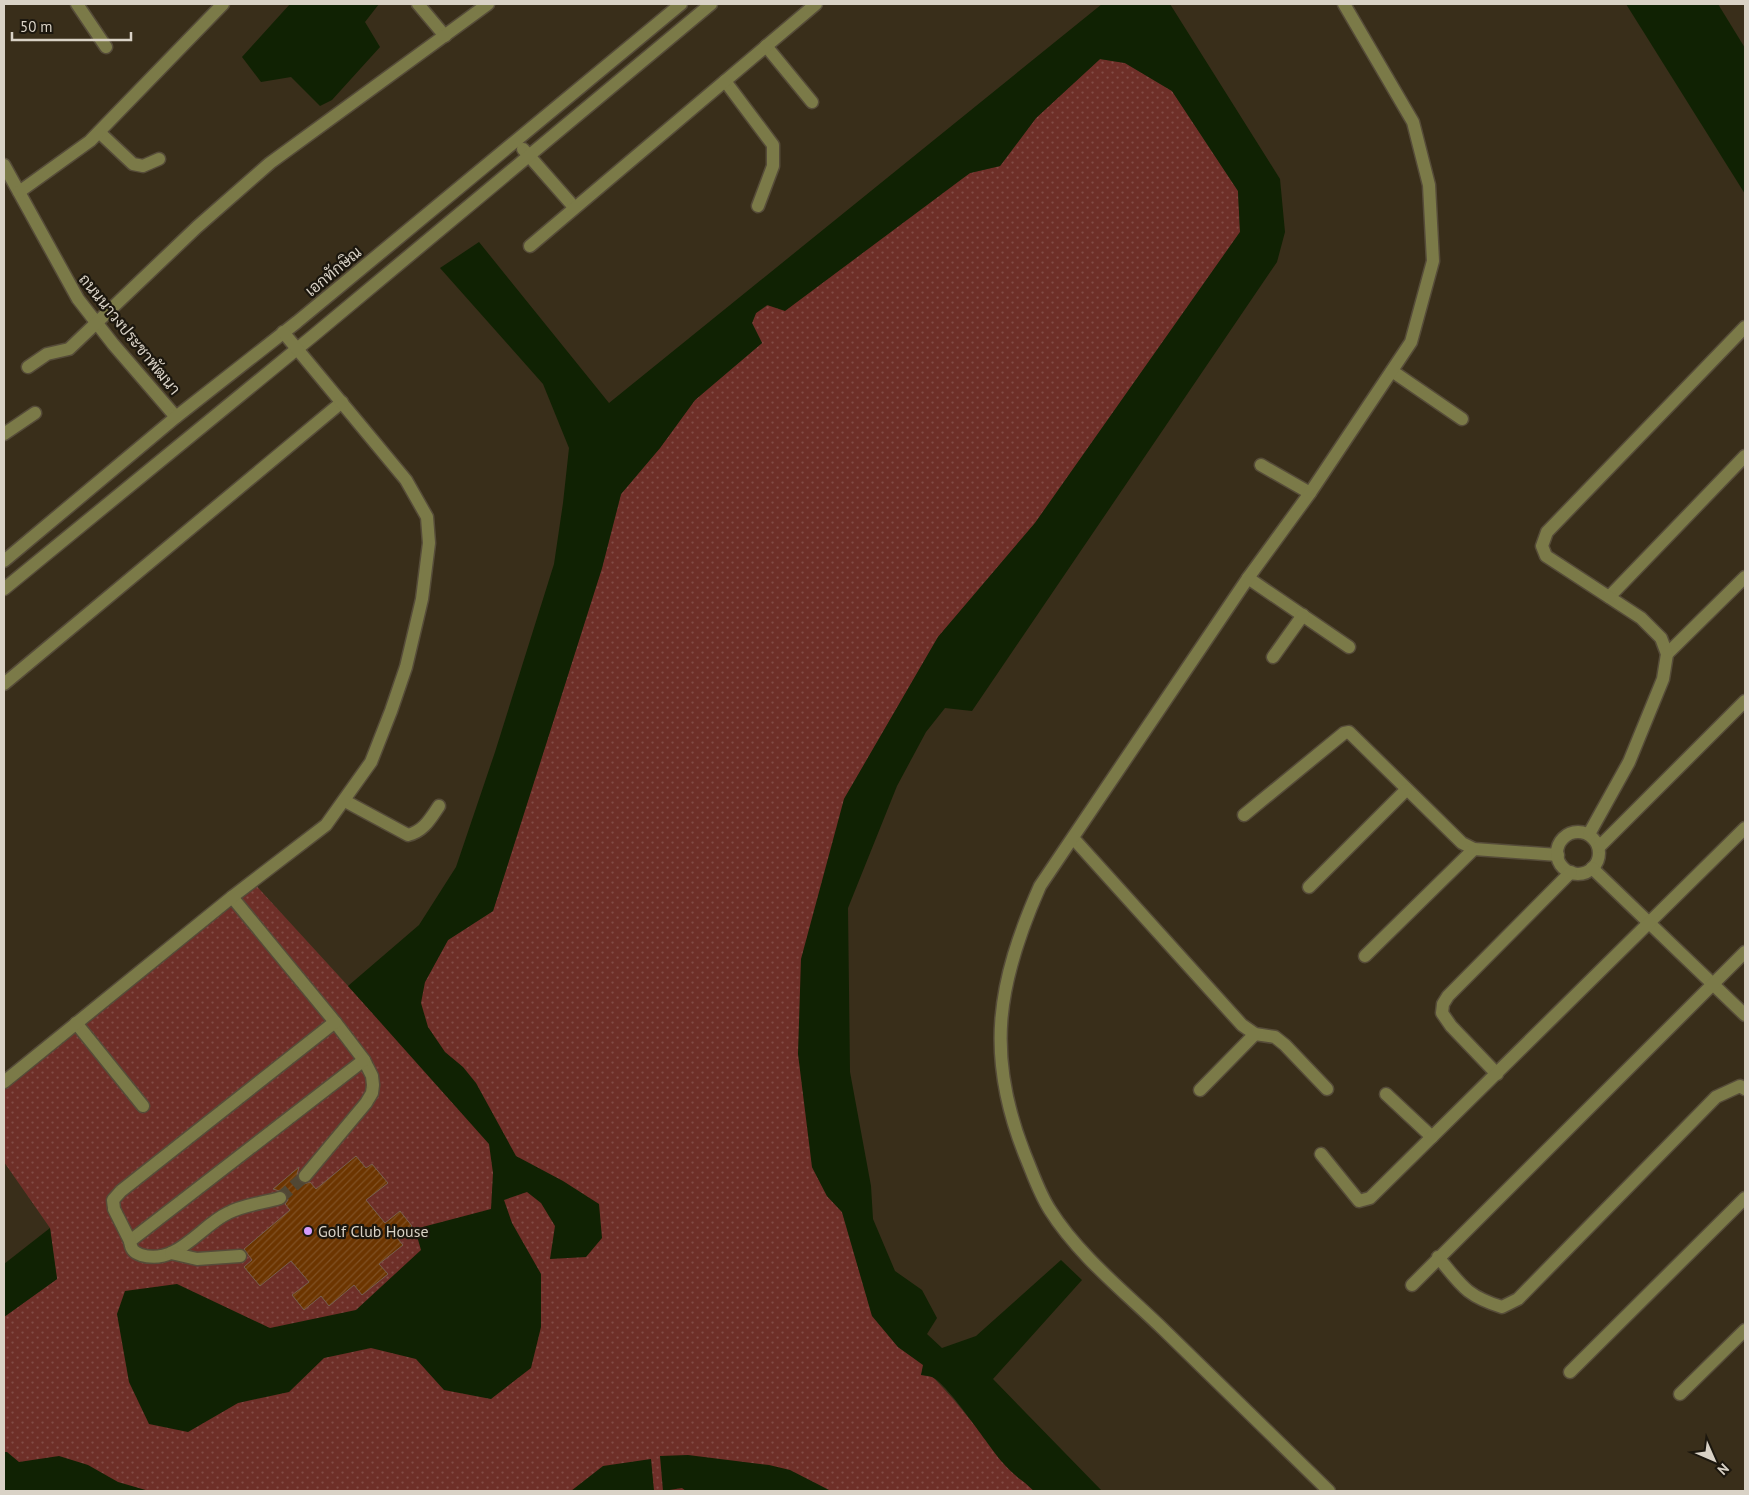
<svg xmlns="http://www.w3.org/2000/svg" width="1749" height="1495" font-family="'PT Sans',Sarabun,sans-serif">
  <defs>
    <pattern id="grass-dots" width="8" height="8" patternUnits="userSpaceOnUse" patternTransform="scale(1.25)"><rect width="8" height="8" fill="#6e2f28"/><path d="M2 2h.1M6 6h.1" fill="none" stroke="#824c46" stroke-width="1.8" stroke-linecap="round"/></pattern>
    <pattern id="building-hatch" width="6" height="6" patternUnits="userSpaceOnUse" patternTransform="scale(1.25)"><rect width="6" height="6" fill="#6c3500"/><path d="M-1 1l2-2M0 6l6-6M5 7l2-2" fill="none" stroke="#805124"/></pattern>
  </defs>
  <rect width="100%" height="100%" fill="#392e1a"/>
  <!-- grass -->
  <path fill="url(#grass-dots)" d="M1100,59L1125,63L1172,91L1238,191L1240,232L1035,523L938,637L844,799L811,1149L812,1167L827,1196L842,1212L872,1315L898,1347L924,1365L921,1375L933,1377L954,1400L1018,1478L1024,1481L1034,1491H4V1317L57,1279L50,1228L4,1162V1081L252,881L382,1023L425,982L448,940L493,911L602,568L621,494L660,448L695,400L762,343L752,323L756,313L970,173L1000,166L1036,118Z"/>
  <!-- water -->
  <g fill="#102203">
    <path d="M290,4H379L365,22L380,47L332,100L320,106L291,77L261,82L242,57Z"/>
    <path d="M1102,4H1170L1280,179L1285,232L1277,262L972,711L945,708L926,732L897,786L848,908L850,1072L871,1186L873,1219L895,1271L922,1290L937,1318L927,1334L942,1348L976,1336L1061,1260L1082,1280L993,1379L1102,1491H1034C1024,1481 1013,1475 1003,1463C988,1446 949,1385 932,1377C929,1376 924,1375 921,1375L923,1365L898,1347L872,1316L842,1212L827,1196L812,1167L798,1054L801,959L844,799L938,637L1035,523L1240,232L1238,191L1172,91L1125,63L1100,59L1036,118L1000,166L970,173L785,311L767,305L756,313L752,323L762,343L695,400L660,448L621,494L602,568L493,911L448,940L425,982L421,1003L428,1027L445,1052L463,1067L476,1083L516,1156L563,1181L599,1204L602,1238L586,1257L550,1259L555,1226L541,1203L527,1192L504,1200L512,1223L541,1274V1327L531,1368L491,1399L444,1390L416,1359L371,1348L324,1358L289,1392L238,1403L188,1432L149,1424L129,1382L117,1314L125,1291L177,1284L270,1328L356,1310L421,1250L415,1229L491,1209L493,1173L489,1144L348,986L419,925L456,867L495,752L554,564L563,503L569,448L543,384L440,268L479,242L609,403Z"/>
    <path d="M1626,4H1718L1745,48V194Z"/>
    <path d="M50,1228L57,1279L4,1317V1264Z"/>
    <path d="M4,1452H7L19,1462L59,1456L88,1465L118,1482L149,1491H4Z"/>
    <path d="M688,1455L769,1465L790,1470L831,1491H686L682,1488L663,1491L660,1456Z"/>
    <path d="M651,1459L654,1491H571L603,1466Z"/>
  </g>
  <!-- building -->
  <path fill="url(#building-hatch)" stroke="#776051" d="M356,1156L366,1168L372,1164L388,1183L366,1200L385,1223L400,1211L412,1226L397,1238L403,1245L379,1264L388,1274L362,1295L354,1285L329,1306L321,1296L304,1310L292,1295L309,1282L291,1261L260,1286L244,1267L252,1260L244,1249L290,1210L285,1204L288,1200L286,1193L273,1189L299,1167L297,1175L299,1182L304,1184L310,1182L316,1189Z"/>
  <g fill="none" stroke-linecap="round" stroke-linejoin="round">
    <!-- minor-tunnel -->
    <path stroke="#514734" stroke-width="12" stroke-dasharray="12 6" stroke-linecap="butt" d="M280,1198L305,1176"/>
    <defs>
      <g id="minor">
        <path d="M77,4L106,47"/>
        <path d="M418,4L445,36"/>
        <path d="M766,46L812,102"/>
        <path d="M725,81L773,145V166L758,206"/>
        <path d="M99,132L133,164L143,166L159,159"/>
        <path d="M523,149L574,207"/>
        <path d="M4,165L78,299L113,344L176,417"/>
        <path d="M19,192L90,141L223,4"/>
        <path d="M530,246L816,4"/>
        <path d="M28,367L47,354L69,349L197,227L270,163L488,4"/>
        <path d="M1392,371L1462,419"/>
        <path d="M4,434L35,413"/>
        <path d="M1261,465L1310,493"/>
        <path d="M4,561L176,417L297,322L681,4"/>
        <path d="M1248,578L1349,647"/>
        <path d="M4,589L314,335L711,4"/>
        <path d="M1609,597L1745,456"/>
        <path d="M1667,654L1745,577"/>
        <path d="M1273,657L1303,615"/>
        <path d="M4,684L342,402"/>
        <path d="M345,801L408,835C424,831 430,819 439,806"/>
        <path d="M1244,815L1344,733L1349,732L1462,843L1474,849L1558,855"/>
        <circle cx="1578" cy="853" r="21"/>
        <path d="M1589,834L1629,762L1663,679L1667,654L1661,638L1641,618L1546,556L1542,546L1547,532L1745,327"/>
        <path d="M1073,838L1242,1025L1255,1034L1275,1037L1285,1045L1327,1089"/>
        <path d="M1599,847L1745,701"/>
        <path d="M1592,868L1745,1015"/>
        <path d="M1309,887L1406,790"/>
        <path d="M232,897L335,1022L364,1060L372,1076L373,1085L372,1093L366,1103L305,1176"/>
        <path d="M1365,956L1474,849"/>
        <path d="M76,1023L143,1106"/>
        <path d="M1497,1074L1451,1026L1442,1013L1443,1004L1448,996L1571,872"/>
        <path d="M4,1082L232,897L326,825L371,762L391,711L406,667L422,599L429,543L427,517L406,480L283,332"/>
        <path d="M1200,1090L1255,1034"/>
        <path d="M1386,1094L1432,1137"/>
        <path d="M1321,1154L1359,1201L1370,1198L1745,828"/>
        <path d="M280,1198C263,1203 243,1205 228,1213C200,1226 177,1266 141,1255C133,1252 131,1249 130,1241L364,1060"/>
        <path d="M130,1241L114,1209L113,1200L121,1191L335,1022"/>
        <path d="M171,1253L197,1259L240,1256"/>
        <path d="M1438,1257C1461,1285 1466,1296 1502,1307L1518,1299L1716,1097L1740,1086L1745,1089"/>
        <path d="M1412,1285L1745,952"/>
        <path d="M1570,1372L1745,1198"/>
        <path d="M1680,1394L1745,1330"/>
        <path d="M1329,1491C1274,1438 1219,1384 1164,1330C1126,1293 1079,1256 1050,1210C1039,1193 1033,1174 1025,1155C985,1055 997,983 1040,886L1248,578L1310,493L1411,342L1433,261L1429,185L1413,122L1344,4"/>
      </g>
    </defs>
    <!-- minor casing -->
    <use href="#minor" stroke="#564c39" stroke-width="15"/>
    <!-- minor -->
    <use href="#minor" stroke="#7b7a48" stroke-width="12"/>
  </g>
  <!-- markers -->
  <circle fill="#d49cfc" stroke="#1c170e" stroke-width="2" cx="308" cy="1231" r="5"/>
  <g text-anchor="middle" stroke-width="4.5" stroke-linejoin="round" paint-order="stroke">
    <!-- street labels -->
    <g font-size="16" fill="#d9d2c6" stroke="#1c170e">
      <text transform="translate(333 271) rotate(-40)" y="6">เอกทักษิณ</text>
      <text transform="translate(130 334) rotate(51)" y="6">ถนนนาวงประชาพัฒนา</text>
    </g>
    <!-- poi labels -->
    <g font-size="16" fill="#d9d2c6" stroke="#1c170e" text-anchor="start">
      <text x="318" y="1237">Golf Club House</text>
    </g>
  </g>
  <!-- border -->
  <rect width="1749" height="1495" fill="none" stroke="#d9d2c6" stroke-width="10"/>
  <!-- north arrow -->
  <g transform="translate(1714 1460) rotate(135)" stroke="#1c170e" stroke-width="4" paint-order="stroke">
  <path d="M0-4L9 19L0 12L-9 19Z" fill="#d9d2c6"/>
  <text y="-8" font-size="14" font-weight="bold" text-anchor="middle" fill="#d9d2c6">N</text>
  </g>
  <!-- scale -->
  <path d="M12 32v8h119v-8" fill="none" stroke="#d9d2c6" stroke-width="2.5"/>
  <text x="20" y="32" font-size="15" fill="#d9d2c6" stroke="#1c170e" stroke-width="4" paint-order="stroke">50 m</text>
</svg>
